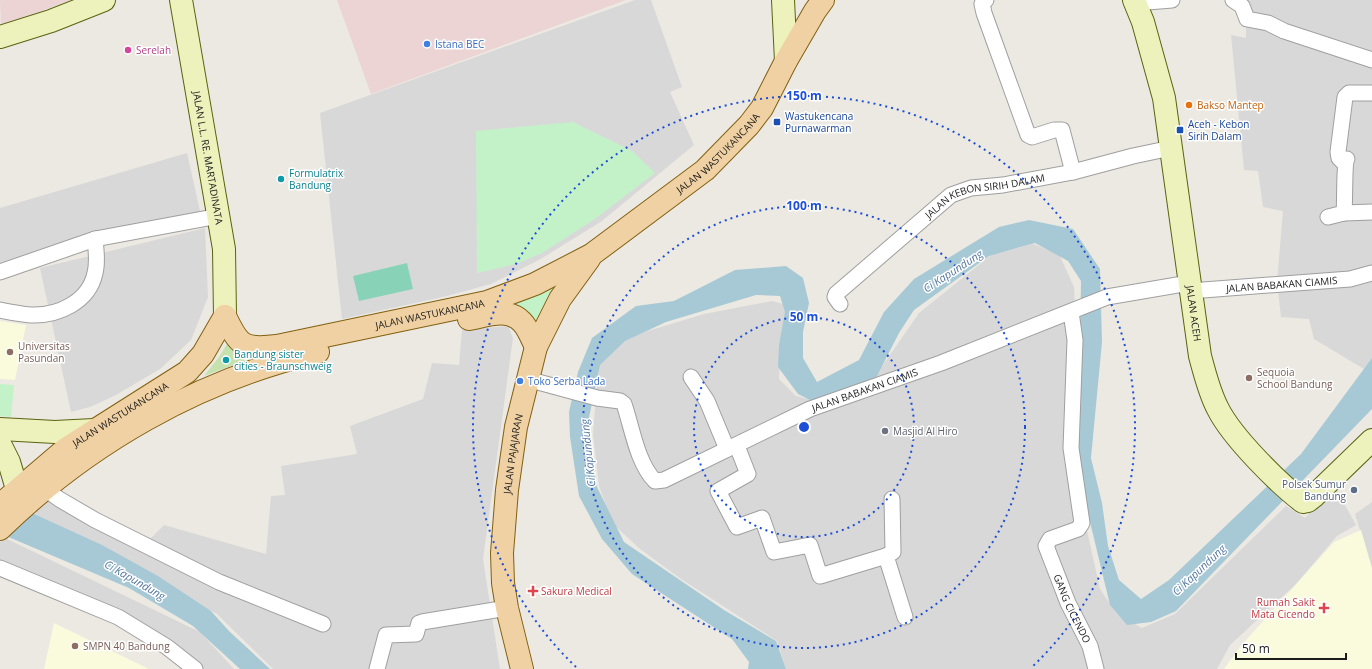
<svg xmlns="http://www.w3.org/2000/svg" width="1372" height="669" font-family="'Open Sans',sans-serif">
  <rect width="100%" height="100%" fill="#ece9e2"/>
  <!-- residential -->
  <g fill="#d9d8d8">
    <path d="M635,0H651L682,87L670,92L694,145L602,221L539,260L491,284L447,296L342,319L320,113Z"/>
    <path d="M1246,0H1372V361L1369,372L1314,339L1309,319L1281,317L1277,282L1283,211L1263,207L1258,171L1244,170L1231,35L1246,38Z"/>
    <path d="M187,153L200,211L0,265V208Z"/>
    <path d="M205,228L208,297L191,340L160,369L116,395L90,407L71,412L40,268Z"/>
    <path d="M1033,244L1059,254L1074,287L1084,517L1100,589L1117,614L1142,628L1175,614L1286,506L1305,518L1335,487L1356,525L1337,536L1295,585L1230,645L1217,669H786L777,641L681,579L640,549L612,523L599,486L593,434L598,367L609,349L641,333L704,314L772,301L783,304L790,322L780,356L779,379L796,396L820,402L848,395L874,378L919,313L991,255Z"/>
    <path d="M508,326L513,338L483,559L500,669H273L217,614L33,517L45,498L145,544L164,525L266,554L271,496L285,495L281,466L357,454L350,426L423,399L432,363L459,365L462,330Z"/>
    <path d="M1372,502V570L1355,514Z"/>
    <path d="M3,537L200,632L234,669H194L151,630L0,561V542Z"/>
  </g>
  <!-- commercial -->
  <g fill="#ebd4d3">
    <path d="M0,0H71L1,26Z"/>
    <path d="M337,0H626L371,94Z"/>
  </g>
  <!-- education -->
  <g fill="#fafbdc">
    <path d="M0,321L26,325L15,380L0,379Z"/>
    <path d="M1361,530L1372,568V669H1224L1240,647L1334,542Z"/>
    <path d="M54,623L149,669H44Z"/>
  </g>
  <!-- grass -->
  <path fill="#c5e1ad" d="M227,344L246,360L204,376L219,357Z"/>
  <!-- park -->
  <g fill="#c3f2c8">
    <path d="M573,122L632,151L655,173L595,219L542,253L516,264L477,273L476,131Z"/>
    <path d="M561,283L535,335L505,307Z"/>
    <path d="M0,384L14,385L11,417L0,416Z"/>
  </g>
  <!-- pitch -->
  <path fill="#88d3b8" d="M407,263L413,289L359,301L353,276Z"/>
  <!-- water -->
  <g fill="#a7c9d5">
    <path d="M1029,220L1073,229L1100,269L1102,342L1091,458L1102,503L1108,546L1119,580L1141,599L1169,580L1301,454L1372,358V409L1176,611L1151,622L1127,625L1110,605L1072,447L1080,348L1081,281L1068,261L1035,243L989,256L914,310L899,333L877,376L843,397L814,402L798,394L778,367L779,345L785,312L780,296L756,295L666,322L625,341L600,365L587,427L597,487L624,542L724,610L776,641L786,669H748L749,662L732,639L632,574L602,539L579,496L570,437L569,412L578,372L592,338L636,306L674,301L735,270L786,266L803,278L809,303L803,332V358L817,382L859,360L884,312L914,279L999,227Z"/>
    <path d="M32,513L102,545L158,576L211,611L229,631L270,669H240L193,626L129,588L6,536Z"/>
  </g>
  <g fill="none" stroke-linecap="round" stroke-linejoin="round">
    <defs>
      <g id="street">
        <path d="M986,0L982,4L984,13L1028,135L1032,137L1054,130H1062L1073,172"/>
        <path d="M1233,0L1242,6L1247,19L1268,23L1284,31L1372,60"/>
        <path d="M1135,3L1172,0"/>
        <path d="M1344,163L1339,158L1338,152L1345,97L1349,93H1372"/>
        <path d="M1344,213C1345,204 1344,164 1347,159"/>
        <path d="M1328,217L1344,213L1372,212"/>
        <path d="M0,272L95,239L219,216"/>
        <path id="s1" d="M1190,291L1350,279L1372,273"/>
        <path id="s2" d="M840,304L835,297L836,294L951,195L971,188L1003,185L1073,172L1133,156L1171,148"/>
        <path d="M0,310C10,312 21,314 31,315C58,316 89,302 95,273C98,262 96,250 95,239"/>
        <path id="s3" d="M1071,312L1075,340L1071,448L1082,523L1078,529L1050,539L1046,546L1068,603L1090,646L1096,669"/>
        <path d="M691,377L707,401L727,449"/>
        <path id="s4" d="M527,379L597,398L620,401L624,404C632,427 637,463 655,481L664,480L810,409L941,363L1107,297L1189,283"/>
        <path d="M737,446L748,474L718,491L737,527L762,518L774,552L810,545L820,576L886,556L905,617"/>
        <path d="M44,488L59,499L95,520L219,582L323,624"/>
        <path d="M886,556L893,552L892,499"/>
        <path d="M0,568L118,617L167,647L195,669"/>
        <path d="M377,669L386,635L416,634L419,623L422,622L507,608"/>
      </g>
      <g id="secondary">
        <path id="s5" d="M181,0L224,249L225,316"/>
        <path d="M783,0L786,61"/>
        <path id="s6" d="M1134,0L1143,22L1164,98L1200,356C1205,374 1209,392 1218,409C1232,437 1278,483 1303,502L1308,501L1313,497L1372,440"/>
        <path d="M0,37L51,21L104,0"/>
        <path d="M0,429L55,432L94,430"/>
        <path d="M0,444L9,462L17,489"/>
      </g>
      <g id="primary">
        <path id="s7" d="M225,316C239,346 243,350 277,346L487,302L535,284L591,255L705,170L749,125L762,108L786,61L815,11L823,0"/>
        <path d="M469,319C486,316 508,307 522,322C528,328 532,339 536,347"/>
        <path id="s8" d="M0,505L67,448L187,372L203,354L225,316"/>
        <path d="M0,529C87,444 198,380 318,352"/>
        <path id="s9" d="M522,669L507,608L503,583L502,553L507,490L516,427L536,347L560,299L589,259"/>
      </g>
    </defs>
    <!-- street casing -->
    <use href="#street" stroke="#9f9f9f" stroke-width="17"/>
    <!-- secondary casing -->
    <use href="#secondary" stroke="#596411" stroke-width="24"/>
    <!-- primary casing -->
    <use href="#primary" stroke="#826010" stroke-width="24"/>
    <!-- street -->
    <use href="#street" stroke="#fff" stroke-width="15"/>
    <!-- secondary -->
    <use href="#secondary" stroke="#edf1bb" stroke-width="22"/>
    <!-- primary -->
    <use href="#primary" stroke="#f0d1a3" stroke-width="22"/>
  </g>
  <!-- distance rings -->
  <g fill="none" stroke="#1d4ed8" stroke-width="2" stroke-dasharray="2 4">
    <circle cx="804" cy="427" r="110"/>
    <circle cx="804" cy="427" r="221"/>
    <path d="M576 667A331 331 0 1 1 1032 667"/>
  </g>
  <!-- markers -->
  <g fill="#3f7fe0" stroke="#fff" stroke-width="1.5">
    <circle cx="427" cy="44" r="4"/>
    <circle cx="520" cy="381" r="4"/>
  </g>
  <circle fill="#d1479c" stroke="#fff" stroke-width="1.5" cx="128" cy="50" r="4"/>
  <circle fill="#e8710a" stroke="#fff" stroke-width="1.5" cx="1189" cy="105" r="4"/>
  <g fill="#1a4fb4" stroke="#fff" stroke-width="1.5">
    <rect x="773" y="118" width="8" height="8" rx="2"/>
    <rect x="1176" y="126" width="8" height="8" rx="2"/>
  </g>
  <g fill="#0f9aa8" stroke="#fff" stroke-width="1.5">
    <circle cx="281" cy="179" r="4"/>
    <circle cx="226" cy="360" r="4"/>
  </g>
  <g fill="#8d6e63" stroke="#fff" stroke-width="1.5">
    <circle cx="10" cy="352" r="4"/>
    <circle cx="1249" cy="378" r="4"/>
    <circle cx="75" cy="646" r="4"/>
  </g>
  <circle fill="#6b7280" stroke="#fff" stroke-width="1.5" cx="885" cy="431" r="4"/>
  <circle fill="#5c6f8a" stroke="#fff" stroke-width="1.5" cx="1354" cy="490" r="4"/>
  <g fill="#e0444e" stroke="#fff" stroke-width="1.5">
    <path d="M531 585h4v4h4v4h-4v4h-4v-4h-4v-4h4z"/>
    <path d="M1322 602h4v4h4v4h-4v4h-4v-4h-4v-4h4z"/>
  </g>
  <g text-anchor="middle" stroke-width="3" stroke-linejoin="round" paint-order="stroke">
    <!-- shop labels -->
    <g font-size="10" fill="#366cbe" stroke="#fff" text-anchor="start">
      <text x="435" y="48">Istana BEC</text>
      <text x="528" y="385">Toko Serba Lada</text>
    </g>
    <!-- hotel labels -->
    <g font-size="10" fill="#b23c85" stroke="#fff" text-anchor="start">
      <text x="136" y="54">Serelah</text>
    </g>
    <!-- food labels -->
    <g font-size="10" fill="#c56008" stroke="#fff" text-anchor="start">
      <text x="1197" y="109">Bakso Mantep</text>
    </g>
    <!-- transit labels -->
    <g font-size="10" fill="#164399" stroke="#fff" text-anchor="start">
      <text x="785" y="120">Wastukencana<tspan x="785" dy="12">Purnawarman</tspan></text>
      <text x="1188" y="128">Aceh - Kebon<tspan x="1188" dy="12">Sirih Dalam</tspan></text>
    </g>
    <!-- street labels -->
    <g font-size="10" fill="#1b1b1b" stroke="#fff">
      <text dy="4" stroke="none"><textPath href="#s7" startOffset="560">JALAN WASTUKANCANA</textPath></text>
      <text dy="4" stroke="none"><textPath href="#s5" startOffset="160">JALAN L.L. RE. MARTADINATA</textPath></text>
      <text dy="4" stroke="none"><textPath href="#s2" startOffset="195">JALAN KEBON SIRIH DALAM</textPath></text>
      <text dy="4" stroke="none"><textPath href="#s1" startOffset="92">JALAN BABAKAN CIAMIS</textPath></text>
      <text dy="4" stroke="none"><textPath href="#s6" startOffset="320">JALAN ACEH</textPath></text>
      <text dy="4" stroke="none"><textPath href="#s7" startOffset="224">JALAN WASTUKANCANA</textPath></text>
      <text dy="4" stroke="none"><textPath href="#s4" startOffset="414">JALAN BABAKAN CIAMIS</textPath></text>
      <text dy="4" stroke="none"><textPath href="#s8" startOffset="151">JALAN WASTUKANCANA</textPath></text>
      <text dy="4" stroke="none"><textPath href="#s9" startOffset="218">JALAN PAJAJARAN</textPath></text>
      <text dy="4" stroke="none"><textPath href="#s3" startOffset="325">GANG CICENDO</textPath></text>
    </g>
    <!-- culture labels -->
    <g font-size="10" fill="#0d838f" stroke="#fff" text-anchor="start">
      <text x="289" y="177">Formulatrix<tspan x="289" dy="12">Bandung</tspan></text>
      <text x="234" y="358">Bandung sister<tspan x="234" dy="12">cities - Braunschweig</tspan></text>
    </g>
    <!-- education labels -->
    <g font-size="10" fill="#785e54" stroke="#fff" text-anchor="start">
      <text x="18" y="350">Universitas<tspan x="18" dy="12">Pasundan</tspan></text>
      <text x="1257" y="376">Sequoia<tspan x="1257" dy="12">School Bandung</tspan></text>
      <text x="83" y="650">SMPN 40 Bandung</text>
    </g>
    <!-- worship labels -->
    <g font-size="10" fill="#5b616d" stroke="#fff" text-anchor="start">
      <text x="893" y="435">Masjid Al Hiro</text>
    </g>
    <!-- service labels -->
    <g font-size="10" fill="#4e5e75" stroke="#fff" text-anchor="end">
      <text x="1346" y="488">Polsek Sumur<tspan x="1346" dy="12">Bandung</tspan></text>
    </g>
    <!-- health labels -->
    <g font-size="10" fill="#be3a42" stroke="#fff" text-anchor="start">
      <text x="541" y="595">Sakura Medical</text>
      <text x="1315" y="606" text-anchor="end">Rumah Sakit<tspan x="1315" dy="12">Mata Cicendo</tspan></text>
    </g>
    <!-- water labels -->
    <g font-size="11" font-style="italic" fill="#54779f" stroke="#fff">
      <text transform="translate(953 271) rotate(-33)" y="4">Ci Kapundung</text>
      <text transform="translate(588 453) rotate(-96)" y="4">Ci Kapundung</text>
      <text transform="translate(1199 570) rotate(-43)" y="4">Ci Kapundung</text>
      <text transform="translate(135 580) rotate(30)" y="4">Ci Kapundung</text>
    </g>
  </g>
  <circle cx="804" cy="427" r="6" fill="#1d4ed8" stroke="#fff" stroke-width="2"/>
  <g font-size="12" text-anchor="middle" font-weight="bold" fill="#1d4ed8" stroke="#fff" stroke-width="3" stroke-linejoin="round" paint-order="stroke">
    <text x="804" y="100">150 m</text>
    <text x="804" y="210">100 m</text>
    <text x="804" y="321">50 m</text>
  </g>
  <!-- scale -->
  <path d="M1236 653v6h110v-6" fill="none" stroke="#1b1b1b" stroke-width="2"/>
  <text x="1242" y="653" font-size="12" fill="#1b1b1b" stroke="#ffffff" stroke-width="3" paint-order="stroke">50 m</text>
</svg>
